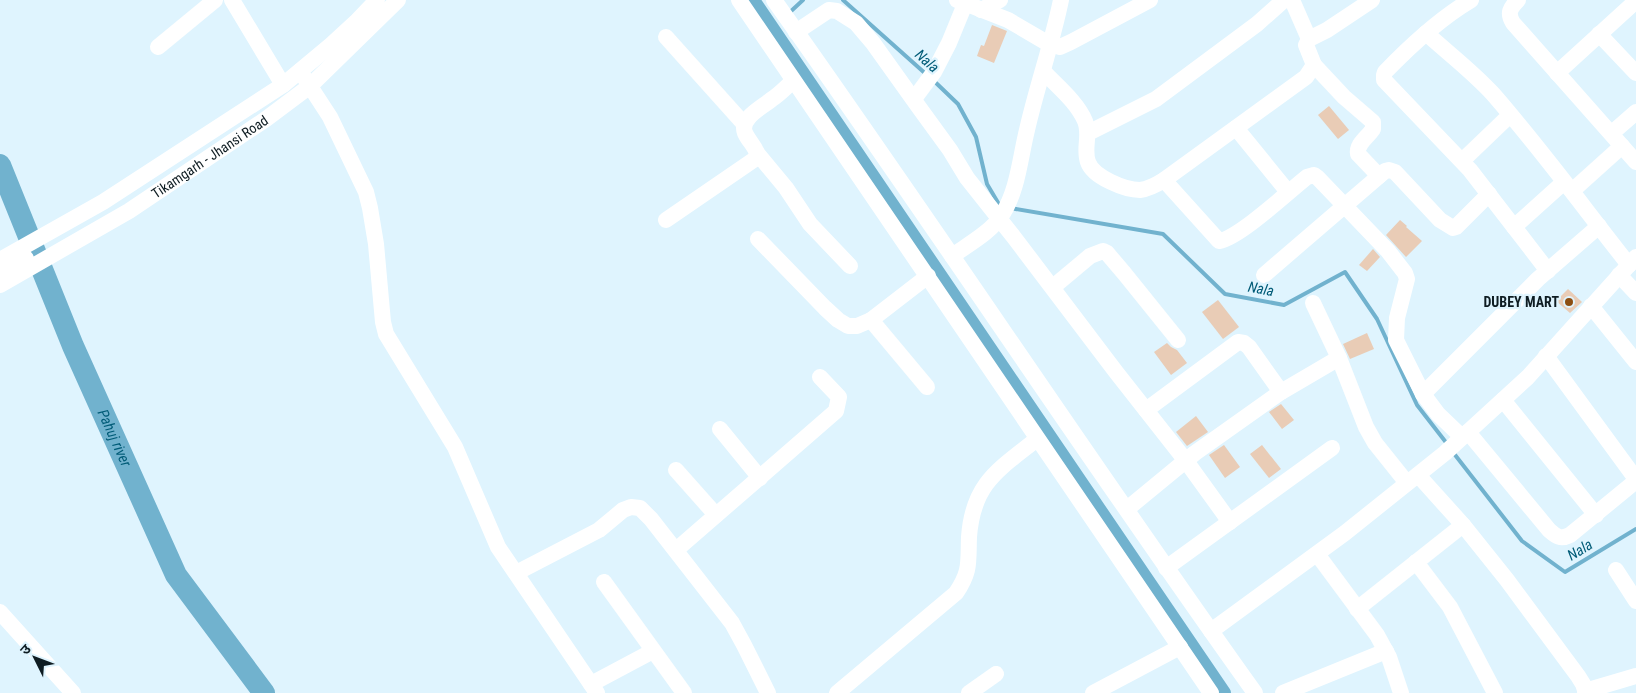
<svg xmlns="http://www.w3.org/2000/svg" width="1636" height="693" font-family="'Roboto Condensed','Noto Sans Devanagari',sans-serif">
  <rect width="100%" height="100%" fill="#dff4fe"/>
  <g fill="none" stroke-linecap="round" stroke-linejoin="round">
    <!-- stream -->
    <g stroke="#71b2ce" stroke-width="4">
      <path d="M843,0L927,75"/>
      <path d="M789,13L803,0"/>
      <path d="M934,81L958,104L976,137L987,184L1000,206"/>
      <path d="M1010,208L1163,234L1225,294L1284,305L1345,272L1377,319L1417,405L1448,445"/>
      <path d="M1452,451L1522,541L1565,572L1636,529"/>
    </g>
    <!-- canal -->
    <path stroke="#71b2ce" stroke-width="14" d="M753,0L1224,693"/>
    <!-- river -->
    <path stroke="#71b2ce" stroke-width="22" id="s1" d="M0,165L73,346L176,575L264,693"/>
  </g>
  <!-- building -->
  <g fill="#e9ccb6">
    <path d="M992,25L1007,31L994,63L977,56L981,45L984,46Z"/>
    <path d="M1329,106L1349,130L1338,139L1318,115Z"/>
    <path d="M1400,220L1407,226L1406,227L1422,241L1406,257L1386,235Z"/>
    <path d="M1373,249L1380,257L1367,271L1359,265Z"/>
    <path d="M1568,289L1582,302L1570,313L1556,301Z"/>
    <path d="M1218,300L1239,327L1223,339L1202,312Z"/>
    <path d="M1367,333L1374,349L1350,359L1343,344Z"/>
    <path d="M1167,343L1171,347L1177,350L1187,363L1171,375L1154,352Z"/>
    <path d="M1281,404L1294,420L1282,429L1269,412Z"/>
    <path d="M1196,416L1208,432L1187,446L1176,432Z"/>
    <path d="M1224,445L1240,467L1225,478L1209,455Z"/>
    <path d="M1262,445L1281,469L1269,478L1250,454Z"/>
  </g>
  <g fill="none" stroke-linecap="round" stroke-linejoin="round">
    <!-- minor -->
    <g stroke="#fff" stroke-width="16">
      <path d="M232,0L283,85"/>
      <path d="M739,0L1211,693"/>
      <path d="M774,0C937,229 1091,464 1255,693"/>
      <path d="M957,0L1008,20L1049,44L1060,47L1071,42L1150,0"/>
      <path d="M1292,0L1309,39"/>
      <path d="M1471,0C1439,19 1412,44 1385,72L1384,75V80L1470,170L1548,271"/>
      <path d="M1518,0C1510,8 1507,13 1513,23L1636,162"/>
      <path d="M981,10L1000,0"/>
      <path d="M796,32L829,10L837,11L856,23L873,43L918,106L950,150L967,178L1013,236L1116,372L1186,461L1230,522"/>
      <path d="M1426,33C1448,53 1473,72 1493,94C1541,149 1584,208 1629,265"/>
      <path d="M1599,34L1636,73"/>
      <path d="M666,37L744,124"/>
      <path d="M158,47L215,0"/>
      <path d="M1314,65L1344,97L1373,122V129C1368,137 1356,144 1358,154L1379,176"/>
      <path d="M300,71L330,117L366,192L370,208L376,244L383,322L386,334L455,447L498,547L597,693"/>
      <path d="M1044,72C1058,87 1077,102 1085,121C1091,135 1083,148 1088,162C1093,177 1125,190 1140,190C1149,189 1156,185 1164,180L1306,77L1314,65L1306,45L1309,39L1327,30L1372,0"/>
      <path d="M1557,73L1636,1"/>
      <path d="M914,99L934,72L949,43L965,4"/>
      <path d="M1236,128L1288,192"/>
      <path d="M1088,133L1156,99L1257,24L1284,0"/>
      <path d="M1612,133L1636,112"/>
      <path d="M757,153L786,188L810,224L850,266"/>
      <path d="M1462,161L1510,115"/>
      <path d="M1164,180L1219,241C1239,238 1288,192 1307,177L1314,175L1318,178L1388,251L1405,273L1407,279L1397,318L1396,340L1423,394L1438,414L1462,437"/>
      <path d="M1572,191L1622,146"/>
      <path d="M666,220L755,159L757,153C754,145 748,140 745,133C739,118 763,107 772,99C780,94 786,87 793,81"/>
      <path d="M1514,227L1564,182"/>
      <path d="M758,239L825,308L838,320L848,326H857L871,320L928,276"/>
      <path d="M952,256C969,244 991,232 1002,215C1018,190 1020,158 1027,130C1037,86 1052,44 1061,0"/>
      <path d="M0,260L103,202L283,85L331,45L356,22L377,0"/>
      <path d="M1264,275L1385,171L1389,170L1395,172L1440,220L1453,228L1456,227L1489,194"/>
      <path d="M1619,275L1636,293"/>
      <path id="s2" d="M0,285L129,211L266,119L310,86L398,0"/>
      <path d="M1053,287L1090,256L1103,251L1107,253L1124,273L1178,340"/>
      <path d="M1313,303L1339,358L1366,427L1375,443L1407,483"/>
      <path d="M1591,306L1636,362"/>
      <path d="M871,320L927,387"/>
      <path d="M1546,356L1636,479"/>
      <path d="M1423,394L1538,279L1599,226"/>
      <path d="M1503,400L1596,515"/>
      <path d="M1146,410L1238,342L1244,343L1249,347L1281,392"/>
      <path d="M720,429L760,478"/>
      <path d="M1468,432L1549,530C1556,536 1560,540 1570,535L1636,481"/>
      <path d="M676,470L716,515"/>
      <path d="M1418,475L1463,525L1507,580L1578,676L1583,684L1586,693"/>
      <path d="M1127,509L1195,453L1281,392L1339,358"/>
      <path d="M676,550L836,411L839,397L820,377"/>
      <path d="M1317,554L1377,635L1389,657L1401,693"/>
      <path d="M1416,562L1450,607L1495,693"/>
      <path d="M1166,568L1332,448"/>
      <path d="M1616,570L1636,601"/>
      <path d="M516,573L599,530L623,510L631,507L640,508L651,519L732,623L744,645L768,693"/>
      <path d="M604,582L684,693"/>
      <path d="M1357,609L1463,525"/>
      <path d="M0,612L73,693"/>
      <path d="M1211,631L1345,533L1445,453L1528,377L1636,257"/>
      <path d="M591,684L653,651"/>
      <path d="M1585,691L1636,676"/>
      <path d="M837,693L956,593C971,571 968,562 969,537C973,483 998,470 1037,439"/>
      <path d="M969,693L996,674"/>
      <path d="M1093,693L1180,647"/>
      <path d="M1283,693L1386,651"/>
    </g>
    <!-- major -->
    <path stroke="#fff" stroke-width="20" d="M0,272L24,259"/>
  </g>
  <!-- markers -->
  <circle fill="#8c4e12" stroke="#dff4fe" stroke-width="2" cx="1569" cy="302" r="5"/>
  <g text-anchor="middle" stroke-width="4.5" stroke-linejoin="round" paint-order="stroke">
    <!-- street labels -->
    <g font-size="14" fill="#0e1c22" stroke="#dff4fe">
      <text dy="5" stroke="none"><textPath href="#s2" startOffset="246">Tikamgarh - Jhansi Road</textPath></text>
    </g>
    <!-- poi labels -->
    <g font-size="14" font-weight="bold" fill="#0e1c22" stroke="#dff4fe" text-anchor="end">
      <text x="1559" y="307">DUBEY MART</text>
    </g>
    <!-- water labels -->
    <g font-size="15" font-style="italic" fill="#005b77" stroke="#dff4fe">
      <text transform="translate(927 61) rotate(42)" y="5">Nala</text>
      <text transform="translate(1261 289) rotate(11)" y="5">Nala</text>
      <text dy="5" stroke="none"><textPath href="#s1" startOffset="296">Pahuj river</textPath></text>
      <text transform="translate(1580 550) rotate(-31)" y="5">Nala</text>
    </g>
  </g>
  <!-- north arrow -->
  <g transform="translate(35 658) rotate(312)" stroke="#dff4fe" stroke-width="4" paint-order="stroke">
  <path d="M0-4L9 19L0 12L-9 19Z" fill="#0e1c22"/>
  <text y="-8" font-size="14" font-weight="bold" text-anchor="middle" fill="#0e1c22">उ</text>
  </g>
</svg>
